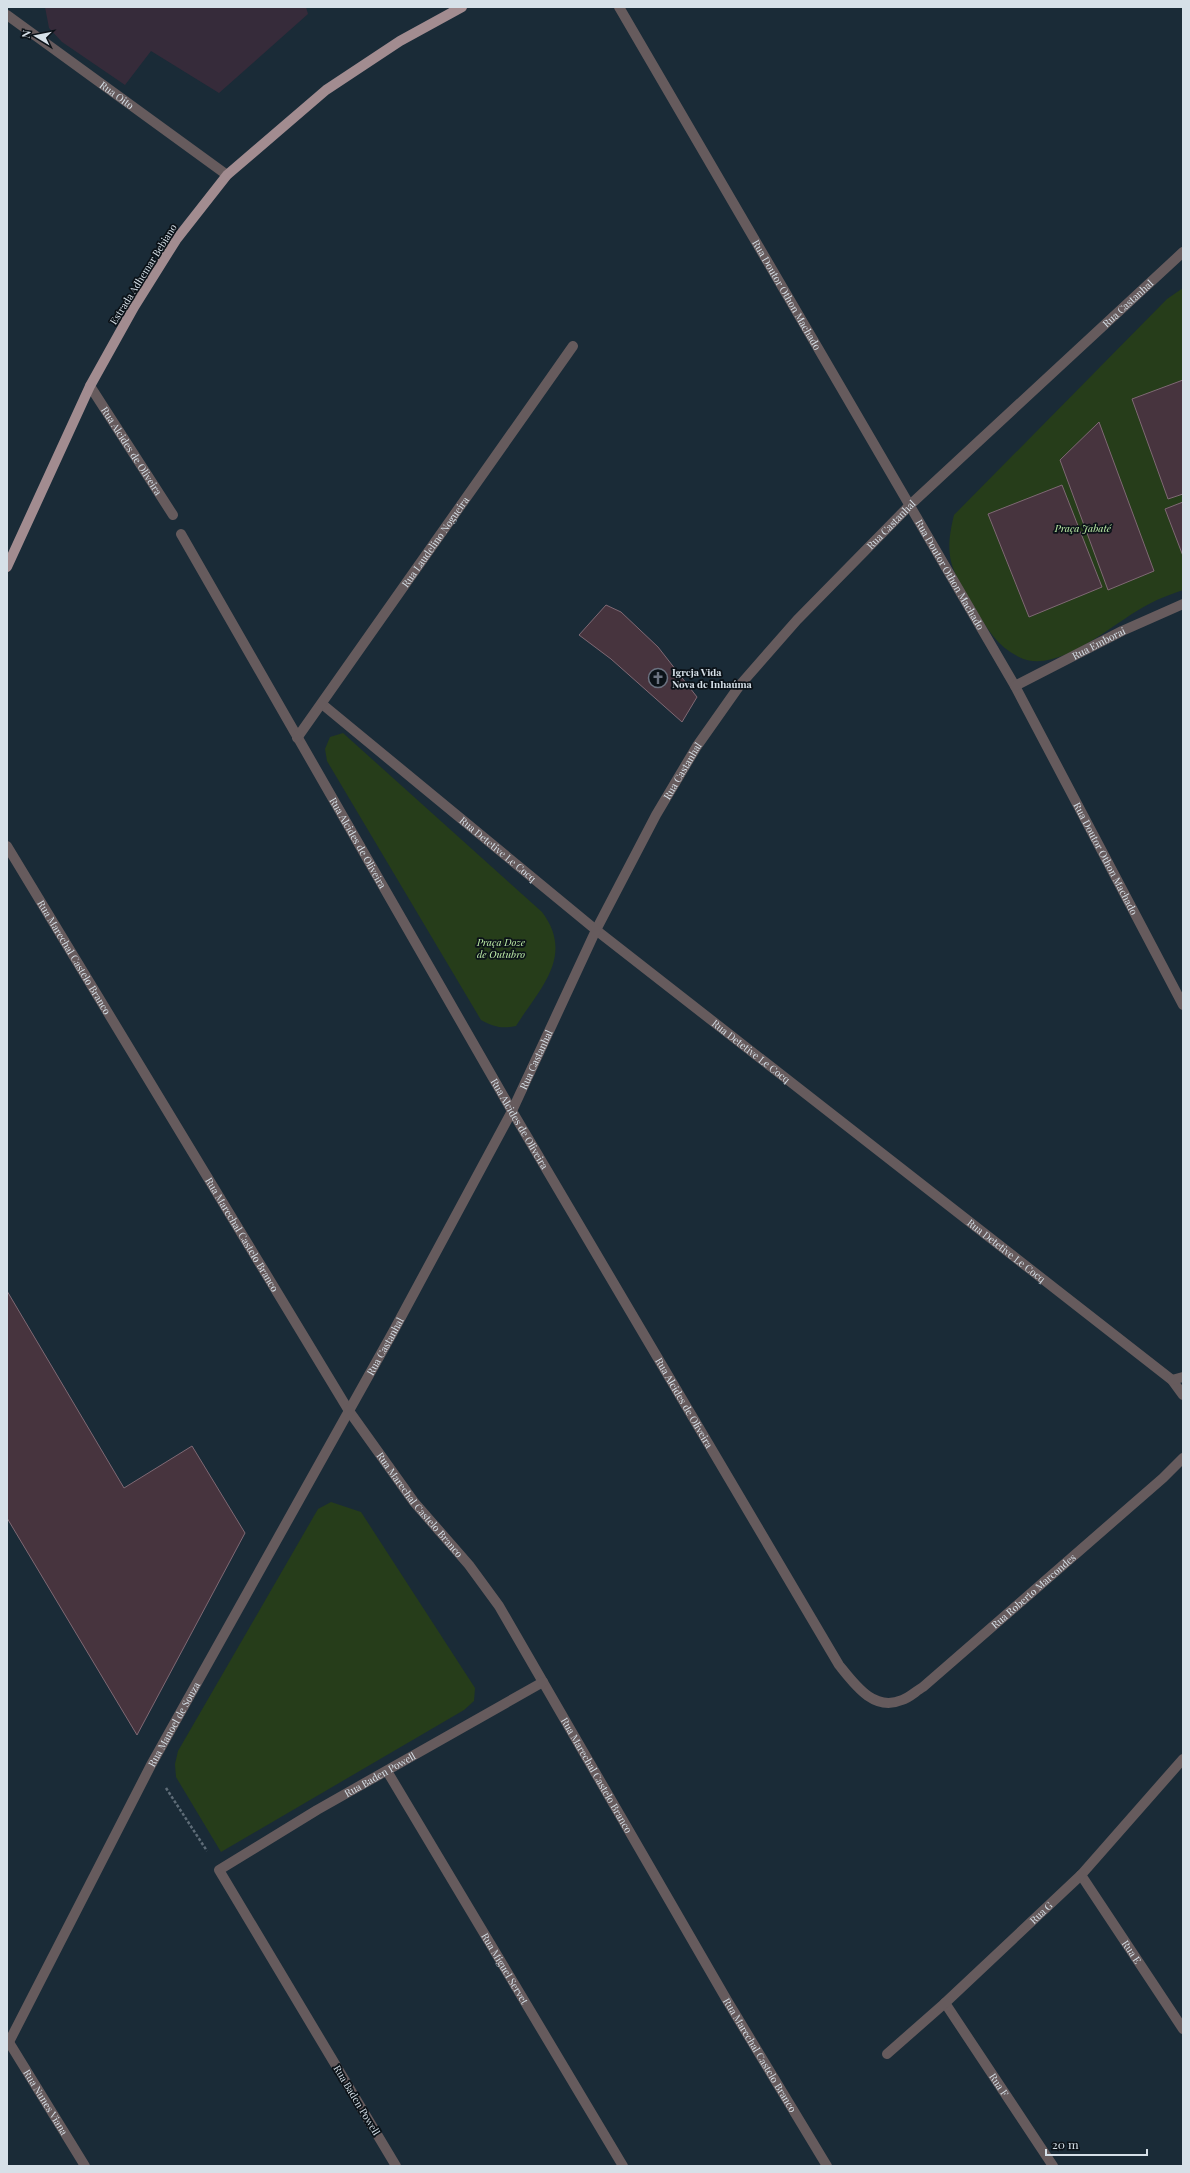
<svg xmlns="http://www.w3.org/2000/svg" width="1190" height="2173" font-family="'Playfair Display',serif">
  <rect width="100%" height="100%" fill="#1a2b37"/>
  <!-- industrial -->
  <path fill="#362b3a" d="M45,7H306L308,14L219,93L151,51L125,85L62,42L49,28Z"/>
  <!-- green -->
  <g fill="#263d1a">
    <path d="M1183,288V590C1172,594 1160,598 1149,604C1116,620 1058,677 1019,657C998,647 986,628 975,608C952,571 943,559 954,515L1167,299Z"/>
    <path d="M343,733L542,912C575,956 540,988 516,1026C502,1029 494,1027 481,1020L327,761L325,749L330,737Z"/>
    <path d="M331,1502L361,1512L475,1688L474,1701L464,1710L221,1852L176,1777L175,1764L178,1751L318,1509Z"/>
  </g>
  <!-- building -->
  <g fill="#47343e" stroke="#7f6974">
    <path d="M1183,380V494L1168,499L1132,399Z"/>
    <path d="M1099,422L1154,571L1108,590L1060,460Z"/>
    <path d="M1062,485L1102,587L1029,617L988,514Z"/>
    <path d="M1183,502V556L1165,509Z"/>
    <path d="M606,605L621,612L658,647L697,697L682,722L611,659L579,635Z"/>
    <path d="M7,1291L124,1488L192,1446L245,1533L137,1735L7,1518Z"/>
  </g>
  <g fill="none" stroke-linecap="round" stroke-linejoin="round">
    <!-- path -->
    <path stroke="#5e6c77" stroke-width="2.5" stroke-dasharray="3 2" stroke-linecap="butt" d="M166,1788L207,1851"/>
    <!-- minor -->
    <g stroke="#665b5d" stroke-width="10">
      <path id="s1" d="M619,7L1015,686L1183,1005"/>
      <path id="s2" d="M7,15L227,175"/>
      <path id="s3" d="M90,386L173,515"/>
      <path id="s4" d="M181,534L512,1111L839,1665C855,1685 874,1712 902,1700C909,1698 916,1691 923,1687L1163,1478L1183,1458"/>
      <path id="s5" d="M1015,686L1122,631L1183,604"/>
      <path id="s6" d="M322,704L596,930L1172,1380L1183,1395"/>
      <path id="s7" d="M297,738L573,346"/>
      <path id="s8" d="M7,846L349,1411L414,1502L469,1565L499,1606L728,2002L827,2166"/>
      <path d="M1172,1380L1183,1377"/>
      <path id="s9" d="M387,1771L623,2166"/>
      <path id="s10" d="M1081,1875L1183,2029"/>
      <path id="s11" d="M945,2003L1053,2166"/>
      <path id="s12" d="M7,2039L85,2166"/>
      <path id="s13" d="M9,2042L151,1765L393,1332L512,1111L596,930L656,815L697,746L740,685L797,620L910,505L1183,252"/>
      <path id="s14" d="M887,2054L945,2003L1081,1875L1183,1759"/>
      <path id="s15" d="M396,2166L219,1870L317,1810L543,1682"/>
    </g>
    <!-- major -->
    <path stroke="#a28c90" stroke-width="10" d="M7,567L90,386L134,307L176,240L227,175L326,90L400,41L462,7"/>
  </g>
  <!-- icons -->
  <defs>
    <symbol id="church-ring" viewBox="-11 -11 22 22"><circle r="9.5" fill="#0b1218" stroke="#6b7280" stroke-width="1.5"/><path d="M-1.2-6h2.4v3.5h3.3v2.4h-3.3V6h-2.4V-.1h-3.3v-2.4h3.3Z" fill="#6b7280"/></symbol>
  </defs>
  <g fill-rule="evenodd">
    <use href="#church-ring" x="647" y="667" width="22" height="22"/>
  </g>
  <g text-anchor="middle" stroke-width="3.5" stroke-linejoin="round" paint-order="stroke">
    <!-- street labels -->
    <g font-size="10" fill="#d6e0e8" stroke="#0b1218">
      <text dy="4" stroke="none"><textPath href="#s2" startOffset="136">Rua Oito</textPath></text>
      <text transform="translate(143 274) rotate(-58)" y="4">Estrada Adhemar Bebiano</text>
      <text dy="4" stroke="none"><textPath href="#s1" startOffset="333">Rua Doutor Othon Machado</textPath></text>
      <text dy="4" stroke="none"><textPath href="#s13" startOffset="2087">Rua Castanhal</textPath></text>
      <text dy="4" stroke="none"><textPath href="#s3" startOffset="77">Rua Alcides de Oliveira</textPath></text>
      <text dy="4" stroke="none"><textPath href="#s13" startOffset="1763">Rua Castanhal</textPath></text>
      <text dy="4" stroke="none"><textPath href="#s7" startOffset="240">Rua Laudelino Nogueira</textPath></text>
      <text dy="4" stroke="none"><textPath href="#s1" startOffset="657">Rua Doutor Othon Machado</textPath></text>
      <text dy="4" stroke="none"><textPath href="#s5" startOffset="94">Rua Emborai</textPath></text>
      <text dy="4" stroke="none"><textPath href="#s13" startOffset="1439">Rua Castanhal</textPath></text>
      <text dy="4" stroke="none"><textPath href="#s4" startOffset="356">Rua Alcides de Oliveira</textPath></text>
      <text dy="4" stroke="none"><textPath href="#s6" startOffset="228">Rua Detetive Le Cocq</textPath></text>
      <text dy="4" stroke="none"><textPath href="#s1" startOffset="981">Rua Doutor Othon Machado</textPath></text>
      <text dy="4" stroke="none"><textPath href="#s8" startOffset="130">Rua Marechal Castelo Branco</textPath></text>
      <text dy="4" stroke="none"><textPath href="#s6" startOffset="552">Rua Detetive Le Cocq</textPath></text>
      <text dy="4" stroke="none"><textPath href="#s13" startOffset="1115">Rua Castanhal</textPath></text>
      <text dy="4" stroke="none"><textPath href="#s4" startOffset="680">Rua Alcides de Oliveira</textPath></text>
      <text dy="4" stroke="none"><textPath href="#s8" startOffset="454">Rua Marechal Castelo Branco</textPath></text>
      <text dy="4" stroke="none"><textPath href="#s6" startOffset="876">Rua Detetive Le Cocq</textPath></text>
      <text dy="4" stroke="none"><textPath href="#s13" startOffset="791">Rua Castanhal</textPath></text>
      <text dy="4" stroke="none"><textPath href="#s4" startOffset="1004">Rua Alcides de Oliveira</textPath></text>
      <text dy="4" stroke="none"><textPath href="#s8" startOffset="778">Rua Marechal Castelo Branco</textPath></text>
      <text dy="4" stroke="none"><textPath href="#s4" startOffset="1558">Rua Roberto Marcondes</textPath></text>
      <text dy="4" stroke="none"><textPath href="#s13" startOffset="358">Rua Manoel de Souza</textPath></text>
      <text dy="4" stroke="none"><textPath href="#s15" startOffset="532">Rua Baden Powell</textPath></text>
      <text dy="4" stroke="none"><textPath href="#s8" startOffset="1102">Rua Marechal Castelo Branco</textPath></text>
      <text dy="4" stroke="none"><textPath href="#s14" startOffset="209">Rua G</textPath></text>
      <text dy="4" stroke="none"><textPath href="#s10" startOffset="92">Rua E</textPath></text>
      <text dy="4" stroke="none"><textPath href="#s9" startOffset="230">Rua Miguel Servet</textPath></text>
      <text dy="4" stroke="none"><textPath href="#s8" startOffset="1426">Rua Marechal Castelo Branco</textPath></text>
      <text dy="4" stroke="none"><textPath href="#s11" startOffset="98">Rua F</textPath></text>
      <text transform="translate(357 2100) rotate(59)" y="4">Rua Baden Powell</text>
      <text dy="4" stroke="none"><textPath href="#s12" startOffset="74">Rua Nunes Viana</textPath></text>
    </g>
    <!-- park labels -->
    <g font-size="10" font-style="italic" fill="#bfeea8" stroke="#0b1218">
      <text x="1083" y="532">Praça Jabaté</text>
      <text x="501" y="946">Praça Doze<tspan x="501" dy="12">de Outubro</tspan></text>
    </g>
    <!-- poi labels -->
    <g font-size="10" font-weight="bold" fill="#d6e0e8" stroke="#0b1218" text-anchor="start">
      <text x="672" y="676">Igreja Vida<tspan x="672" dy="12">Nova de Inhaúma</tspan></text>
    </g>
  </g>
  <!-- border -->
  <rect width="1190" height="2173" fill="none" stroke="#d6e0e8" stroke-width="16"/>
  <!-- north arrow -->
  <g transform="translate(36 36) rotate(280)" stroke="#0b1218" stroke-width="3" paint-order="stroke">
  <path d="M0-3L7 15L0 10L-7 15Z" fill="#d6e0e8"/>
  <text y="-6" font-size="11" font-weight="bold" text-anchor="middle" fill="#d6e0e8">N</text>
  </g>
  <!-- scale -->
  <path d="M1046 2149v6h101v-6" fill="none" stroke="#d6e0e8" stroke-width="2"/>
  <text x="1052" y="2149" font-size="12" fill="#d6e0e8" stroke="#0b1218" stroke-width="3" paint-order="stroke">20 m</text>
</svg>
